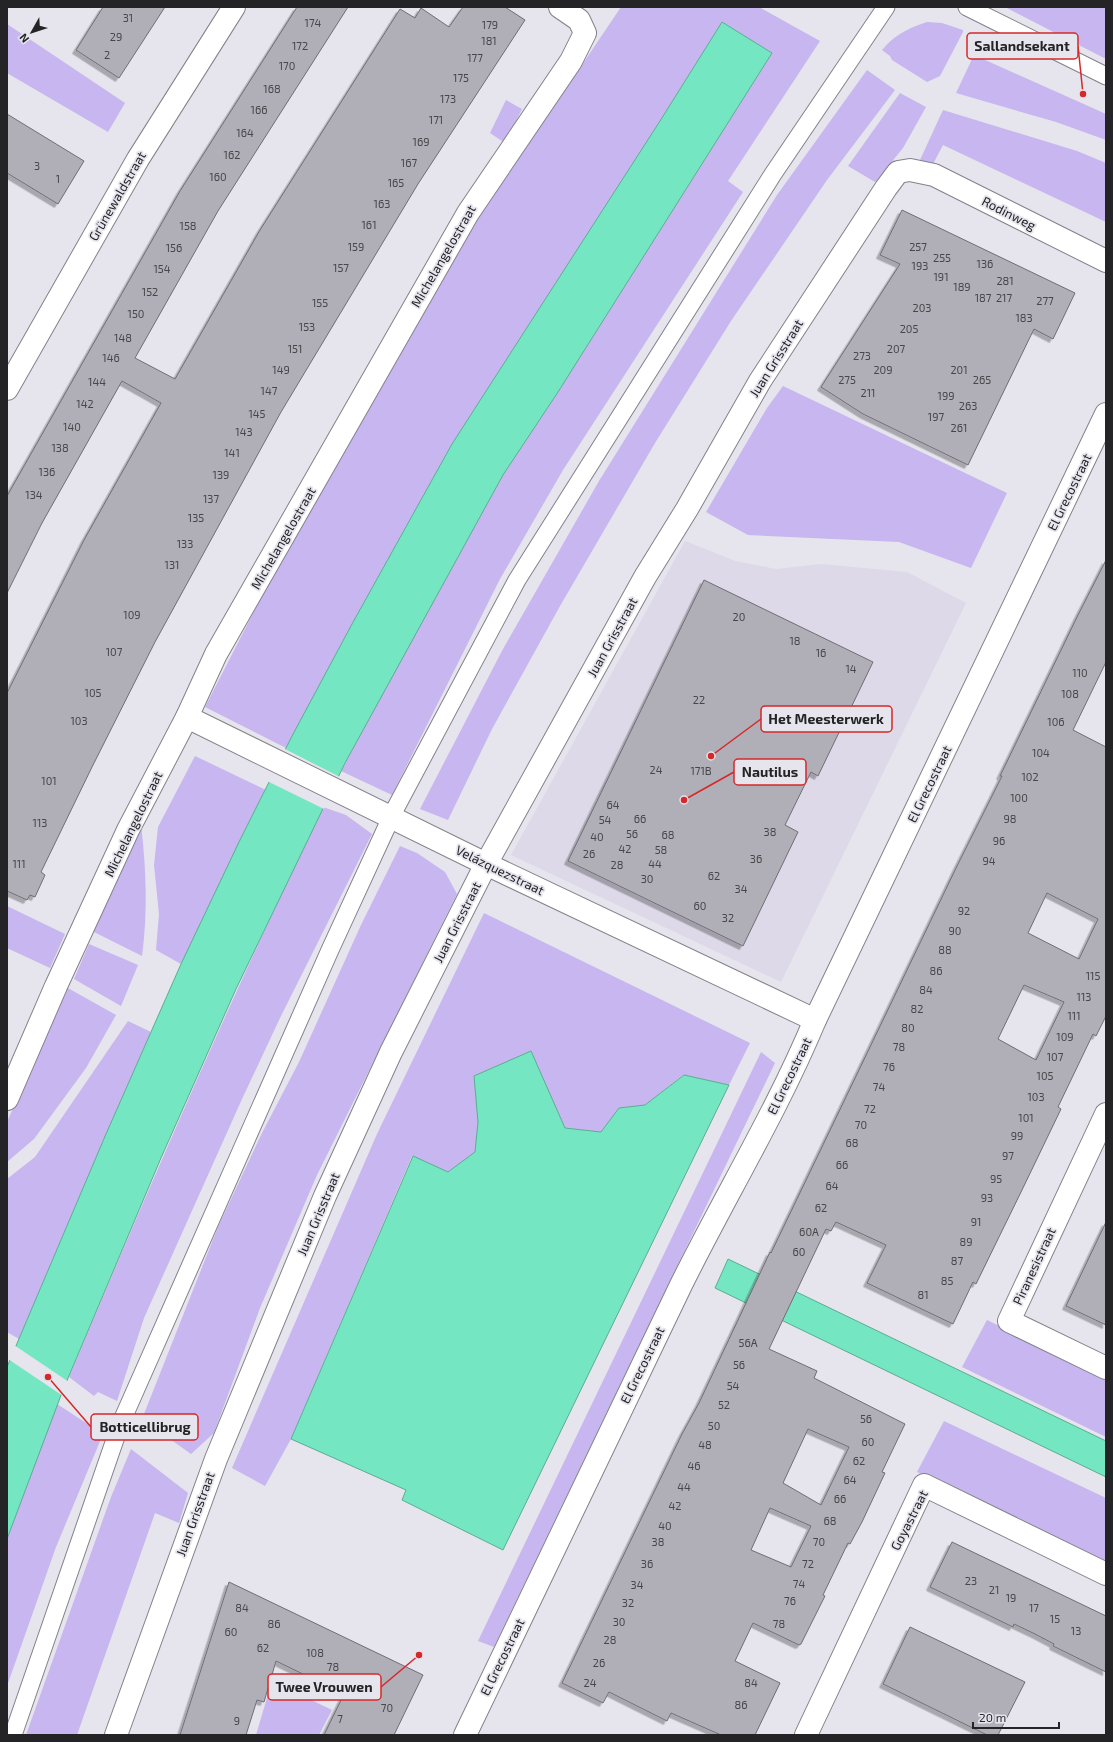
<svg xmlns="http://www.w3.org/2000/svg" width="1113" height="1742" font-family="'Exo 2',sans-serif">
  <defs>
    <filter id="shadow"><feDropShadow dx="-3.5" dy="3.5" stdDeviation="0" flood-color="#0004"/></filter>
  </defs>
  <rect width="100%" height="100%" fill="#e6e4ec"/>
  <!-- built -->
  <path fill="#ddd9e8" d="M685,541L735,561L776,569L821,564L907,572L966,603L781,982L511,855Z"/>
  <!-- green -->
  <g fill="#c7b6ef">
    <path d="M621,7H759L820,41L728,181L743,192L563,470L500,579L392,795L341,771L404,653L503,475L558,392L772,53L722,22L660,121L452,444L352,624L286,748L205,707L264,592L470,231Z"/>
    <path d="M1005,7H1106V59Z"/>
    <path d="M927,22L942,23L963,30V32L940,76L927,82L892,60L890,56L882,50C896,34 907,29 927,22Z"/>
    <path d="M7,24L125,103L108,132L7,73Z"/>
    <path d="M974,55L1106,114V140L1056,122L956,93Z"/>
    <path d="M867,70L895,90L827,180L731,321L655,443L560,606L492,729L448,820L420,809L503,649L599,481L777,195Z"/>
    <path d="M900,93L926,107L903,148L875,182L848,166Z"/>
    <path d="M506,100L522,109L505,143L490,133Z"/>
    <path d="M943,110L1077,151L1106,163V222L943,145L932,166L920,160Z"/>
    <path d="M783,386L1007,493L971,568L899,542L748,535L706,512L767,408Z"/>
    <path d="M195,756L266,790L181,964L156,950L159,914L154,865L158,827Z"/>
    <path d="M323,807L346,815L372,834L280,1018L242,1099L144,1318L117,1401L98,1392L94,1396L69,1377C150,1185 232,995 323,807Z"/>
    <path d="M141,824C146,868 148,911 142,956L92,931Z"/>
    <path d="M400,846L417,853L445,872L457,894L317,1175L260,1308L214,1433L191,1454L142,1419L218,1227L262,1133L299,1062L361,925Z"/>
    <path d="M7,906L65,934L50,968L7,948Z"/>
    <path d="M484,913L750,1043L729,1085L683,1075L645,1105L619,1108L601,1132L565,1128L531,1052L474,1076L478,1122L475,1152L448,1172L412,1156L291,1439L265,1486L232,1468L377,1134Z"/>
    <path d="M89,944L138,965L121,1006L74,979Z"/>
    <path d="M66,987L116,1015L86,1068L34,1139L7,1162V1122Z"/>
    <path d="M128,1021L151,1032L106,1134L19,1339L7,1332V1179L35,1157Z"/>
    <path d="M761,1052L775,1063L494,1647L478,1641Z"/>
    <path d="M987,1320L1106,1379V1437L962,1367Z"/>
    <path d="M57,1404L103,1434L56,1547L7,1686V1539Z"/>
    <path d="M944,1421L1106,1498V1564L917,1472Z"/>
    <path d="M131,1449L188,1493L179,1523L155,1513L77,1735H26L111,1497Z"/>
    <path d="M272,1681L332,1710L319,1735H256Z"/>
  </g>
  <!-- water -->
  <g fill="#74e6c1" stroke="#5cac92">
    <path d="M722,22L772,53L558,392L503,475L345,763L236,989L161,1158L63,1390L7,1539V1367L106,1134L181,964L239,842L292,736L352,624L452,444L660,121Z"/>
    <path d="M531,1051L565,1128L601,1132L619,1108L645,1105L684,1075L729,1085L503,1550L402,1500L406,1490L291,1439L413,1156L448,1172L475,1152L478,1122L474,1076Z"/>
    <path d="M728,1259L1106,1441V1477L715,1288Z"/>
  </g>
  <!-- pier -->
  <g fill="#e6e4ec">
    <path d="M283,748L340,777L324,809L267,781Z"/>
    <path d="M14,1345L69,1382L63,1396L8,1359Z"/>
  </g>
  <!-- building -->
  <g fill="#b0aeb6" stroke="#6f6d75" fill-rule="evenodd" filter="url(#shadow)">
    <path d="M103,7H165L119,78L76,50Z"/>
    <path d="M297,7H348L218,211L135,358L175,379L260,230L400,9L415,18L421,8L449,27L463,7H505L525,20L418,184L281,412L155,642L92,767L41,872L45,875L35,897L30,895L27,900L7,891V693L84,540L161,403L122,381L42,523L7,593V496L180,191Z"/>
    <path d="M7,114L84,161L58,204L7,173Z"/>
    <path d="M902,210L1075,293L1053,339L1034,329L968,465L863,414L821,387L900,264L880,255Z"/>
    <path d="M1106,560V662L1073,730L1106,747V1016L1096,1036L1093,1034L1058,1107L1061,1109L1022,1190L976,1284L973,1282L953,1324L867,1283L886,1245L836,1222L831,1231L826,1229L769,1349L817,1371L814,1378L905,1424L882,1472L885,1473L862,1522L850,1544L848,1543L823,1595L825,1596L801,1644L799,1645L753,1623L735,1661L780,1683L755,1735H721L671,1713L667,1721L609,1692L603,1703L562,1683L682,1434L699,1403L770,1252L771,1253L957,866L1002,776H1000L1078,615ZM1047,893L1098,919L1079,959L1028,933ZM1024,985L1064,1002L1036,1060L998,1039ZM808,1429L849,1447L821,1505L783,1483ZM770,1508L811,1526L791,1567L751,1550Z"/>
    <path d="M704,580L873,662L818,776L811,772L785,825L798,832L743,946L568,861Z"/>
    <path d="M1106,1222V1325L1066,1306Z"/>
    <path d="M952,1542L1106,1616V1672L1053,1646L1054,1644L1035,1634L1014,1624L1013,1627L930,1587Z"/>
    <path d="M229,1582L423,1675L394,1735H324L344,1694L276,1661L264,1702L257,1700L246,1735H180Z"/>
    <path d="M910,1627L1025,1682L998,1735H987L883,1684Z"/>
  </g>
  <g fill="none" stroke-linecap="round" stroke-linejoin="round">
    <defs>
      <g id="lane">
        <path d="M967,7L1106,76"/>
        <path d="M13,1735L120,1425L330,950L394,811L517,580L773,174L886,7"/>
      </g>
      <g id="street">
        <path d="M7,389L138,159L234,7"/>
        <path d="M187,717L486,864L815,1020"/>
        <path d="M7,1099L56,986L128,830L187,717L216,654L468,213L571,61L585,33L579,20L560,7"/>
        <path d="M1106,1114L1009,1321L1106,1368"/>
        <path d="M116,1735L216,1459L325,1196L391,1052L486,864L645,577L687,509L760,381L886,188L898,172L910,170L934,175L1106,261"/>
        <path d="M465,1735L681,1285C725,1196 777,1111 815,1020L1106,414"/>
        <path d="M806,1735L924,1485L1106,1574"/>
      </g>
    </defs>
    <!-- lane casing -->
    <use href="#lane" stroke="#84828a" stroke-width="19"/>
    <!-- street casing -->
    <use href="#street" stroke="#84828a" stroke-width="24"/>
    <!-- lane -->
    <use href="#lane" stroke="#fff" stroke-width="17"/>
    <!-- street -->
    <use href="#street" stroke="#fff" stroke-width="22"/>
  </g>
  <g text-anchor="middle" stroke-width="3.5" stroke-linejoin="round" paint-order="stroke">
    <!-- number labels -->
    <g font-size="11" fill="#47464a">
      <text x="128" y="22">31</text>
      <text x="313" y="27">174</text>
      <text x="490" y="29">179</text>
      <text x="116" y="41">29</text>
      <text x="489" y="45">181</text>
      <text x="300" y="50">172</text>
      <text x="107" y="59">2</text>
      <text x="475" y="62">177</text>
      <text x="287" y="70">170</text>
      <text x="461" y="82">175</text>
      <text x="272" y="93">168</text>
      <text x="448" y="103">173</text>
      <text x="259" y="114">166</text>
      <text x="436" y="124">171</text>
      <text x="245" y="137">164</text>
      <text x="421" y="146">169</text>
      <text x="232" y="159">162</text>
      <text x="409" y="167">167</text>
      <text x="37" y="170">3</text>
      <text x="218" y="181">160</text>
      <text x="58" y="183">1</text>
      <text x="396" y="187">165</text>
      <text x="382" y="208">163</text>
      <text x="369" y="229">161</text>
      <text x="188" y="230">158</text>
      <text x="356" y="251">159</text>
      <text x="918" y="251">257</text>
      <text x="174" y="252">156</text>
      <text x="942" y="262">255</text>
      <text x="985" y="268">136</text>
      <text x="920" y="270">193</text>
      <text x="341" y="272">157</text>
      <text x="162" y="273">154</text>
      <text x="941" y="281">191</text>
      <text x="1005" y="285">281</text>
      <text x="962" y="291">189</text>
      <text x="150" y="296">152</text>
      <text x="983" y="302">187</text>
      <text x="1004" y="302">217</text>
      <text x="1045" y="305">277</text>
      <text x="320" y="307">155</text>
      <text x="922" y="312">203</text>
      <text x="136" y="318">150</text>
      <text x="1024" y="322">183</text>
      <text x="307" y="331">153</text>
      <text x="909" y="333">205</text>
      <text x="123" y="342">148</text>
      <text x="295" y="353">151</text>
      <text x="896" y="353">207</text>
      <text x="862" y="360">273</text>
      <text x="111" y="362">146</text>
      <text x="281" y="374">149</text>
      <text x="883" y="374">209</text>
      <text x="959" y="374">201</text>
      <text x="847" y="384">275</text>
      <text x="982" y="384">265</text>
      <text x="97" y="386">144</text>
      <text x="269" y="395">147</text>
      <text x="868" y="397">211</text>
      <text x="946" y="400">199</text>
      <text x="85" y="408">142</text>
      <text x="968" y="410">263</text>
      <text x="257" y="418">145</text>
      <text x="936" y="421">197</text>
      <text x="72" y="431">140</text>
      <text x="959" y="432">261</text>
      <text x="244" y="436">143</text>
      <text x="60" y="452">138</text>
      <text x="232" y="457">141</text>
      <text x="47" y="476">136</text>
      <text x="221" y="479">139</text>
      <text x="34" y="499">134</text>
      <text x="211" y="503">137</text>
      <text x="196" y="522">135</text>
      <text x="185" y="548">133</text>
      <text x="172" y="569">131</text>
      <text x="132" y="619">109</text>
      <text x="739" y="621">20</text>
      <text x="795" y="645">18</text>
      <text x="114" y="656">107</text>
      <text x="821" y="657">16</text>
      <text x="851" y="673">14</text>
      <text x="1080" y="677">110</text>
      <text x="93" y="697">105</text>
      <text x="1070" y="698">108</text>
      <text x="699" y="704">22</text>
      <text x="79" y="725">103</text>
      <text x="1056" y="726">106</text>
      <text x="1041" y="757">104</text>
      <text x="656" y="774">24</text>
      <text x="701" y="775">171B</text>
      <text x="1030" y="781">102</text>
      <text x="49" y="785">101</text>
      <text x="1019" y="802">100</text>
      <text x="613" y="809">64</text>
      <text x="640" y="823">66</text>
      <text x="1010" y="823">98</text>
      <text x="605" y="824">54</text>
      <text x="40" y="827">113</text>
      <text x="770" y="836">38</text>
      <text x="632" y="838">56</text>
      <text x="668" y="839">68</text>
      <text x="597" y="841">40</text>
      <text x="999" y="845">96</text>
      <text x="625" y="853">42</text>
      <text x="661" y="854">58</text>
      <text x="589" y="858">26</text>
      <text x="756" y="863">36</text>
      <text x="989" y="865">94</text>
      <text x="19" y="868">111</text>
      <text x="655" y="868">44</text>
      <text x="617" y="869">28</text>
      <text x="714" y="880">62</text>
      <text x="647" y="883">30</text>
      <text x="741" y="893">34</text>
      <text x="700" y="910">60</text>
      <text x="964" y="915">92</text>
      <text x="728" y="922">32</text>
      <text x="955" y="935">90</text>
      <text x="945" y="954">88</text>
      <text x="936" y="975">86</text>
      <text x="1093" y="980">115</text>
      <text x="926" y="994">84</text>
      <text x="1084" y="1001">113</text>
      <text x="917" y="1013">82</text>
      <text x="1074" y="1020">111</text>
      <text x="908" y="1032">80</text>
      <text x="1065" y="1041">109</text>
      <text x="899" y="1051">78</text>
      <text x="1055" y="1061">107</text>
      <text x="889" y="1071">76</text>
      <text x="1045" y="1080">105</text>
      <text x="879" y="1091">74</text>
      <text x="1036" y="1101">103</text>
      <text x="870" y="1113">72</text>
      <text x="1026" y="1122">101</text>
      <text x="861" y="1129">70</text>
      <text x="1017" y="1140">99</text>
      <text x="852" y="1147">68</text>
      <text x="1008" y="1160">97</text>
      <text x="842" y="1169">66</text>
      <text x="996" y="1183">95</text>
      <text x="832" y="1190">64</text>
      <text x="987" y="1202">93</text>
      <text x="821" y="1212">62</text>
      <text x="976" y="1226">91</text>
      <text x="809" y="1236">60A</text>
      <text x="966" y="1246">89</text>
      <text x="799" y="1256">60</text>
      <text x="957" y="1265">87</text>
      <text x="947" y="1285">85</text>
      <text x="923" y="1299">81</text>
      <text x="748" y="1347">56A</text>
      <text x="739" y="1369">56</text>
      <text x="733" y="1390">54</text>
      <text x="724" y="1409">52</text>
      <text x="866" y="1423">56</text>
      <text x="714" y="1430">50</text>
      <text x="868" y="1446">60</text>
      <text x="705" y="1449">48</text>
      <text x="859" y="1465">62</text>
      <text x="694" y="1470">46</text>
      <text x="850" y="1484">64</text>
      <text x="684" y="1491">44</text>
      <text x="840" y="1503">66</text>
      <text x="675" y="1510">42</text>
      <text x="830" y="1525">68</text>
      <text x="665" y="1530">40</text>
      <text x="658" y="1546">38</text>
      <text x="819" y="1546">70</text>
      <text x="647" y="1568">36</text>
      <text x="808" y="1568">72</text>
      <text x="971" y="1585">23</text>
      <text x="799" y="1588">74</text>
      <text x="637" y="1589">34</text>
      <text x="994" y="1594">21</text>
      <text x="1011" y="1602">19</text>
      <text x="790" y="1605">76</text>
      <text x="628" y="1607">32</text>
      <text x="242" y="1612">84</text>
      <text x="1034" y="1612">17</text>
      <text x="1055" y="1623">15</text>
      <text x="619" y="1626">30</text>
      <text x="274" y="1628">86</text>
      <text x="779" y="1628">78</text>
      <text x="1076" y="1635">13</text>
      <text x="231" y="1636">60</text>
      <text x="610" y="1644">28</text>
      <text x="263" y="1652">62</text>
      <text x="315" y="1657">108</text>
      <text x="599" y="1667">26</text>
      <text x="333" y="1671">78</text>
      <text x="590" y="1687">24</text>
      <text x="751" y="1687">84</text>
      <text x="741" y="1709">86</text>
      <text x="387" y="1712">70</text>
      <text x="340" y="1723">7</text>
      <text x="237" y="1725">9</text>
    </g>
    <!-- street labels -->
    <g font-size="13" fill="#242326" stroke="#e6e4ec">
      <text transform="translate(117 196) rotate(-60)" y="5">Grünewaldstraat</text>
      <text transform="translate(1009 213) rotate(27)" y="5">Rodinweg</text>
      <text transform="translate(443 256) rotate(-60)" y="5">Michelangelostraat</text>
      <text transform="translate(776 358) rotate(-58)" y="5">Juan Grisstraat</text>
      <text transform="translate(1069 492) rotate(-64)" y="5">El Grecostraat</text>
      <text transform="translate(283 538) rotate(-60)" y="5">Michelangelostraat</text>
      <text transform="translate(612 637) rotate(-61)" y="5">Juan Grisstraat</text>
      <text transform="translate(929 784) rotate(-64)" y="5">El Grecostraat</text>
      <text transform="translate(133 824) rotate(-64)" y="5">Michelangelostraat</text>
      <text transform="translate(500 870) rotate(26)" y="5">Velázquezstraat</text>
      <text transform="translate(457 922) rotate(-63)" y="5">Juan Grisstraat</text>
      <text transform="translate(789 1076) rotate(-64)" y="5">El Grecostraat</text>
      <text transform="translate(318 1214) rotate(-67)" y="5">Juan Grisstraat</text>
      <text transform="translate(1034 1266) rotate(-65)" y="5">Piranesistraat</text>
      <text transform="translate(642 1365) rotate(-64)" y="5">El Grecostraat</text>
      <text transform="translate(195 1514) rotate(-70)" y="5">Juan Grisstraat</text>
      <text transform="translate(909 1520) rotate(-63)" y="5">Goyastraat</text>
      <text transform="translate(502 1657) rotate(-64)" y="5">El Grecostraat</text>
    </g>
  </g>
  <!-- callouts -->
  <path fill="none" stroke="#d62828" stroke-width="1.5" d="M1083 94L1078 46M711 756L761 719M684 800L734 772M48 1377L91 1427M419 1655L381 1687"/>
  <g fill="#d62828" stroke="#e6e4ec" stroke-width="1.5">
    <circle cx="1083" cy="94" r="4"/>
    <circle cx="711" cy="756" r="4"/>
    <circle cx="684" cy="800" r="4"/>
    <circle cx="48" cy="1377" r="4"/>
    <circle cx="419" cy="1655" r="4"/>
  </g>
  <g fill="#e6e4ec" stroke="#d62828" stroke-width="1.5">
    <rect x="967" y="33" width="111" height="26" rx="4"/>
    <rect x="761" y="706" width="131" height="26" rx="4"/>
    <rect x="734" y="759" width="72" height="26" rx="4"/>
    <rect x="91" y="1414" width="107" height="26" rx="4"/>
    <rect x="268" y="1674" width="113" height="26" rx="4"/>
  </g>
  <g font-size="14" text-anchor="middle" font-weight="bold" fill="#242326">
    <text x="1022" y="51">Sallandsekant</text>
    <text x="826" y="724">Het Meesterwerk</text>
    <text x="770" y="777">Nautilus</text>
    <text x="145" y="1432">Botticellibrug</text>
    <text x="324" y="1692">Twee Vrouwen</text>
  </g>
  <!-- border -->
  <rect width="1113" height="1742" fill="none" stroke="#242326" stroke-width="16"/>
  <!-- north arrow -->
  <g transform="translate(32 32) rotate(231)" stroke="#e6e4ec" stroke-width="3" paint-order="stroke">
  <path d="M0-3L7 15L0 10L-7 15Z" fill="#242326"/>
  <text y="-6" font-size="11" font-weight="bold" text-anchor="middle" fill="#242326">N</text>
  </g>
  <!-- scale -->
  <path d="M973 1722v6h86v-6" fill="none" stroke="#242326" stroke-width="2"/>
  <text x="979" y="1722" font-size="12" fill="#242326" stroke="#e6e4ec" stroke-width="3" paint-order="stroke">20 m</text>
</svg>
